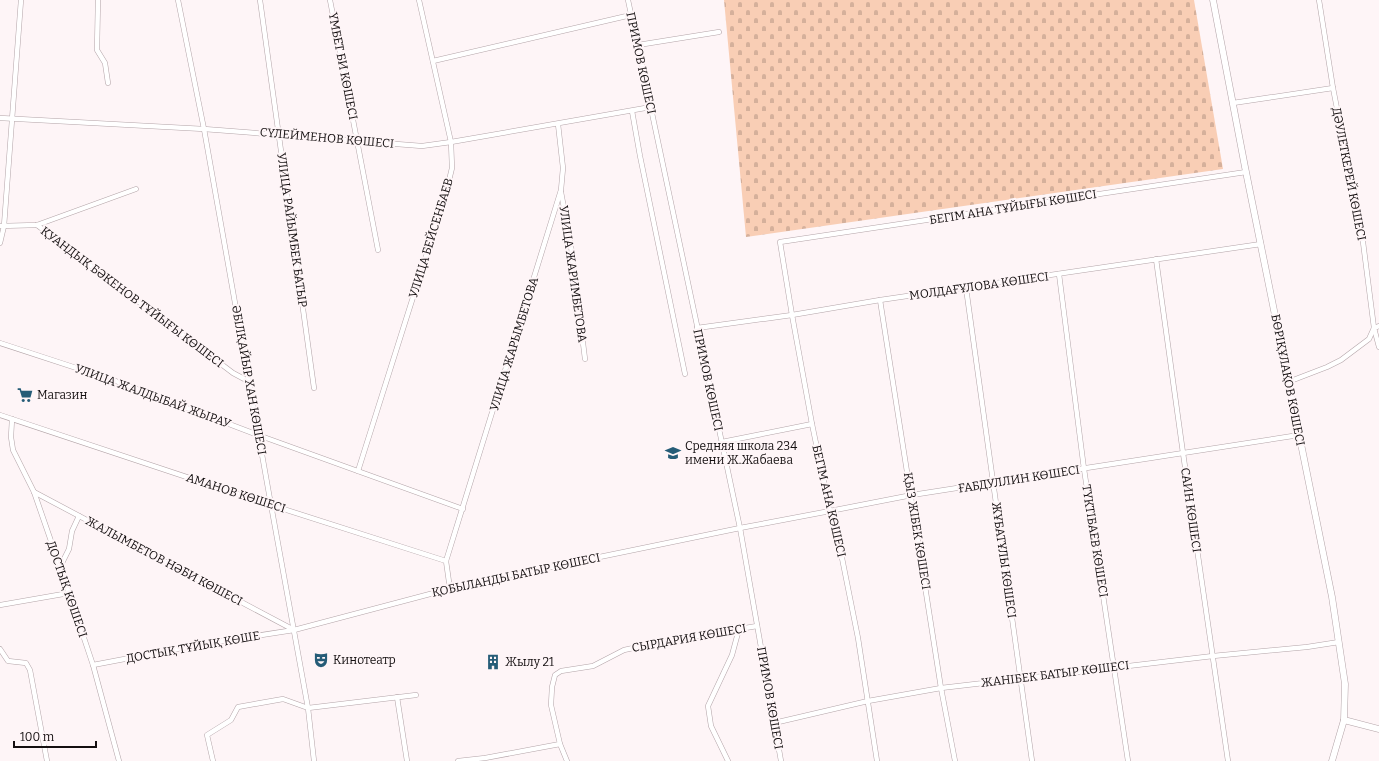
<svg xmlns="http://www.w3.org/2000/svg" width="1379" height="761" font-family="Bitter,serif">
  <defs>
    <pattern id="cemetery-stones" width="16" height="16" patternUnits="userSpaceOnUse"><rect width="16" height="16" fill="#f9ceb5"/><path d="M2 7V4a2 2 0 0 1 4 0v3zM10 15v-3a2 2 0 0 1 4 0v3z" fill="#d5b09b"/></pattern>
  </defs>
  <rect width="100%" height="100%" fill="#fef5f7"/>
  <!-- cemetery -->
  <path fill="url(#cemetery-stones)" d="M724,0H1194L1223,169L746,237Z"/>
  <g fill="none" stroke-linecap="round" stroke-linejoin="round">
    <defs>
      <g id="street">
        <path d="M98,0L97,50L105,63L108,83"/>
        <path d="M178,0L204,129L271,505L308,708L314,761"/>
        <path d="M260,0L314,388"/>
        <path d="M330,0L378,250"/>
        <path d="M628,0L740,528L781,761"/>
        <path d="M1319,0L1333,88L1363,242L1374,328L1379,347"/>
        <path d="M638,45L719,32"/>
        <path d="M433,61L631,15"/>
        <path d="M1233,103L1333,88"/>
        <path d="M632,111L640,156L685,374"/>
        <path d="M0,118L204,129L422,146L451,142L651,107"/>
        <path d="M561,192L571,246L585,359"/>
        <path d="M37,225L233,373L248,381"/>
        <path d="M0,226L37,225L136,189"/>
        <path d="M0,243L4,226L21,0"/>
        <path d="M1156,259L1183,453L1228,761"/>
        <path d="M1059,274L1084,469L1128,761"/>
        <path d="M966,288L1032,761"/>
        <path d="M880,300L941,688L955,761"/>
        <path d="M697,328L792,315L880,300L1261,244"/>
        <path d="M0,343L113,380L258,435L463,509"/>
        <path d="M1288,382L1327,367L1341,360L1369,339L1374,328L1379,326"/>
        <path d="M0,415L271,505L446,561L450,589"/>
        <path d="M12,419L11,437L13,450L34,492L69,593L93,665L119,761"/>
        <path d="M722,442L812,424"/>
        <path d="M358,471L446,193L452,168L451,142L419,0"/>
        <path d="M34,492L294,630"/>
        <path d="M446,561L561,190L563,168L558,124"/>
        <path d="M60,567L69,549L72,531L79,516"/>
        <path d="M0,605L69,593"/>
        <path d="M0,649L8,661L26,663L30,670L47,761"/>
        <path d="M93,665L203,644L294,630L464,585L740,528L830,511L912,495L1299,435"/>
        <path d="M397,697L407,761"/>
        <path d="M774,723L868,701L941,688L1213,656L1307,647L1339,642"/>
        <path d="M560,744L567,761"/>
        <path d="M213,761L207,735L231,720L238,707L283,699L308,708L416,695"/>
        <path d="M458,761L485,758L560,744L551,705L552,687L555,675L561,671L593,666L624,650L656,643L757,626"/>
        <path d="M728,761L711,726L708,706L732,655L739,629"/>
        <path d="M877,761L858,638L841,553L830,511L812,424L792,315L780,242L1246,172"/>
      </g>
      <g id="secondary">
        <path d="M1213,0L1245,167L1332,597L1345,684L1344,720L1332,761"/>
        <path d="M1344,720L1379,729"/>
      </g>
    </defs>
    <!-- street casing -->
    <use href="#street" stroke="#b3a4a8" stroke-width="5.5"/>
    <!-- secondary casing -->
    <use href="#secondary" stroke="#b3a4a8" stroke-width="7"/>
    <!-- street -->
    <use href="#street" stroke="#fff" stroke-width="4.5"/>
    <!-- secondary -->
    <use href="#secondary" stroke="#fff" stroke-width="6"/>
  </g>
  <!-- icons -->
  <defs>
    <symbol id="supermarket-bare" viewBox="-9 -9 18 18"><path d="M-6-5.5h2.5l.6 2H6L4.5 2H-2.5L-4.4-4H-6ZM-1.5 3.2a1.3 1.3 0 1 0 .1 0ZM3 3.2a1.3 1.3 0 1 0 .1 0Z" fill="#255c77" stroke="#fef5f7" stroke-width="2.5" paint-order="stroke"/></symbol>
    <symbol id="school-bare" viewBox="-9 -9 18 18"><path d="M0-5L7-2L0 1L-7-2ZM-4 1L0 2.5L4 1V4Q0 6-4 4Z" fill="#255c77" stroke="#fef5f7" stroke-width="2.5" paint-order="stroke"/></symbol>
    <symbol id="theatre-bare" viewBox="-9 -9 18 18"><path d="M-5-5.5Q0-4 5-5.5V0Q5 5 0 6Q-5 5-5 0ZM-3.3-2.5H-1v1.5H-3.3ZM1-2.5H3.3v1.5H1ZM-2.8 1Q0 5.5 2.8 1Z" fill="#255c77" stroke="#fef5f7" stroke-width="2.5" paint-order="stroke"/></symbol>
    <symbol id="building-bare" viewBox="-9 -9 18 18"><path d="M-4-6H4V6H1V3H-1V6H-4ZM-2.5-4.3h1.7v1.8h-1.7ZM.8-4.3h1.7v1.8H.8ZM-2.5-1h1.7V.8h-1.7ZM.8-1h1.7V.8H.8Z" fill="#255c77" stroke="#fef5f7" stroke-width="2.5" paint-order="stroke"/></symbol>
  </defs>
  <g fill-rule="evenodd">
    <use href="#supermarket-bare" x="14" y="384" width="22" height="22"/>
    <use href="#school-bare" x="662" y="442" width="22" height="22"/>
    <use href="#theatre-bare" x="310" y="649" width="22" height="22"/>
    <use href="#building-bare" x="482" y="651" width="22" height="22"/>
  </g>
  <g text-anchor="middle" stroke-width="4" stroke-linejoin="round" paint-order="stroke">
    <!-- street labels -->
    <g font-size="12" fill="#140f10" stroke="#fef5f7">
      <text transform="translate(641 63) rotate(78)" y="4">ПРИМОВ КӨШЕСІ</text>
      <text transform="translate(343 66) rotate(79)" y="4">ҮМБЕТ БИ КӨШЕСІ</text>
      <text transform="translate(327 138) rotate(5)" y="4">СҮЛЕЙМЕНОВ КӨШЕСІ</text>
      <text transform="translate(1349 174) rotate(79)" y="4">ДӘУЛЕТКЕРЕЙ КӨШЕСІ</text>
      <text transform="translate(1013 207) rotate(-9)" y="4">БЕГІМ АНА ТҰЙЫҒЫ КӨШЕСІ</text>
      <text transform="translate(292 230) rotate(82)" y="4">УЛИЦА РАЙЫМБЕК БАТЫР</text>
      <text transform="translate(431 238) rotate(-73)" y="4">УЛИЦА БЕЙСЕНБАЕВ</text>
      <text transform="translate(573 274) rotate(82)" y="4">УЛИЦА ЖАРИМБЕТОВА</text>
      <text transform="translate(979 286) rotate(-8)" y="4">МОЛДАҒҰЛОВА КӨШЕСІ</text>
      <text transform="translate(132 297) rotate(37)" y="4">ҚУАНДЫҚ БӘКЕНОВ ТҰЙЫҒЫ КӨШЕСІ</text>
      <text transform="translate(514 344) rotate(-73)" y="4">УЛИЦА ЖАРЫМБЕТОВА</text>
      <text transform="translate(249 380) rotate(80)" y="4">ӘБІЛҚАЙЫР ХАН КӨШЕСІ</text>
      <text transform="translate(708 380) rotate(78)" y="4">ПРИМОВ КӨШЕСІ</text>
      <text transform="translate(1288 380) rotate(79)" y="4">БӨРІҚҰЛАҚОВ КӨШЕСІ</text>
      <text transform="translate(153 396) rotate(20)" y="4">УЛИЦА ЖАЛДЫБАЙ ЖЫРАУ</text>
      <text transform="translate(1019 479) rotate(-9)" y="4">ҒАБДУЛЛИН КӨШЕСІ</text>
      <text transform="translate(236 493) rotate(18)" y="4">АМАНОВ КӨШЕСІ</text>
      <text transform="translate(829 501) rotate(77)" y="4">БЕГІМ АНА КӨШЕСІ</text>
      <text transform="translate(1191 510) rotate(82)" y="4">САИН КӨШЕСІ</text>
      <text transform="translate(917 531) rotate(81)" y="4">ҚЫЗ ЖІБЕК КӨШЕСІ</text>
      <text transform="translate(1095 541) rotate(81)" y="4">ТҮКТІБАЕВ КӨШЕСІ</text>
      <text transform="translate(1004 560) rotate(82)" y="4">ЖҰБАТҰЛЫ КӨШЕСІ</text>
      <text transform="translate(164 561) rotate(28)" y="4">ЖАЛЫМБЕТОВ НӘБИ КӨШЕСІ</text>
      <text transform="translate(516 575) rotate(-12)" y="4">ҚОБЫЛАНДЫ БАТЫР КӨШЕСІ</text>
      <text transform="translate(67 589) rotate(71)" y="4">ДОСТЫҚ КӨШЕСІ</text>
      <text transform="translate(689 638) rotate(-10)" y="4">СЫРДАРИЯ КӨШЕСІ</text>
      <text transform="translate(193 647) rotate(-10)" y="4">ДОСТЫҚ ТҰЙЫҚ КӨШЕ</text>
      <text transform="translate(1055 674) rotate(-7)" y="4">ЖАНІБЕК БАТЫР КӨШЕСІ</text>
      <text transform="translate(770 698) rotate(80)" y="4">ПРИМОВ КӨШЕСІ</text>
    </g>
    <!-- poi labels -->
    <g font-size="12" fill="#140f10" stroke="#fef5f7" text-anchor="start">
      <text x="37" y="399">Магазин</text>
      <text x="685" y="450">Средняя школа 234<tspan x="685" dy="14">имени Ж.Жабаева</tspan></text>
      <text x="333" y="664">Кинотеатр</text>
      <text x="505" y="666">Жылу 21</text>
    </g>
  </g>
  <!-- scale -->
  <path d="M14 741v6h82v-6" fill="none" stroke="#140f10" stroke-width="2"/>
  <text x="20" y="741" font-size="12" fill="#140f10" stroke="#fef5f7" stroke-width="3" paint-order="stroke">100 m</text>
</svg>
